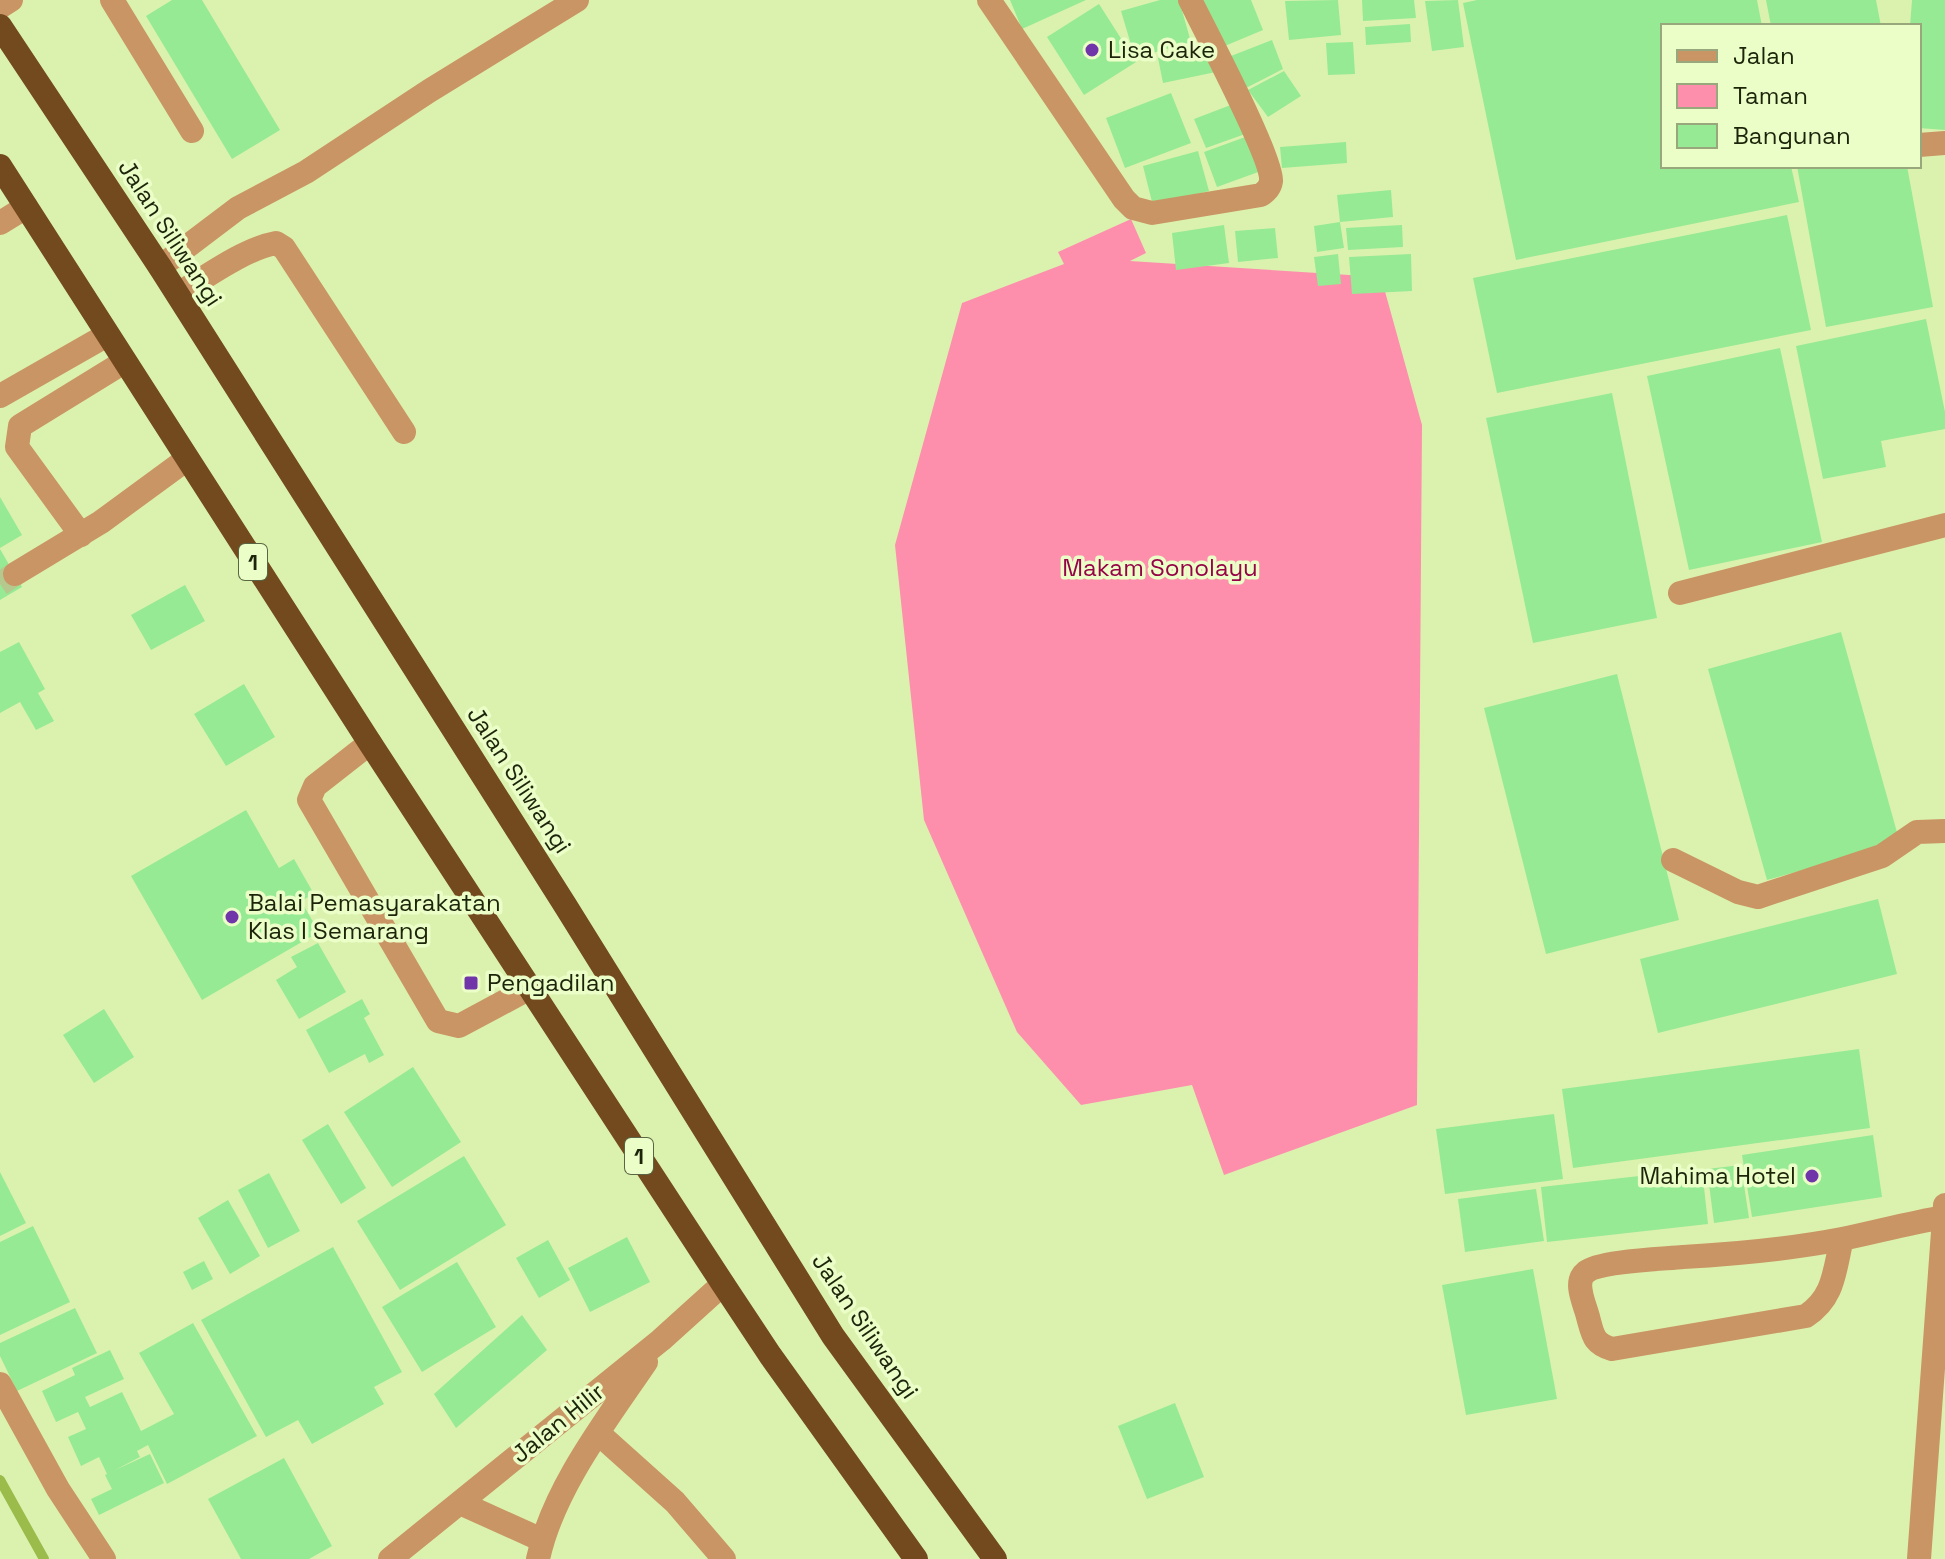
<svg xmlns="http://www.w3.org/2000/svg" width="1945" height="1559" font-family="'Space Grotesk',sans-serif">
  <rect width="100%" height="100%" fill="#dbf2af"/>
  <!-- green -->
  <path fill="#fd8fad" d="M1131,219L1146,253L1130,261L1381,277L1422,425L1417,1105L1224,1175L1192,1085L1081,1105L1017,1032L924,820L895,545L962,303L1064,264L1058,252Z"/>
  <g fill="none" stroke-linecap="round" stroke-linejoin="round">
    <!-- stream -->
    <path stroke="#9bbb4b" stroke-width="10" d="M0,1480L44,1559"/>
  </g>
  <!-- building -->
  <g fill="#96ea93">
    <path d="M172,0H202L280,130L232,159L146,16Z"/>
    <path d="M1010,0H1086L1022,29Z"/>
    <path d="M1160,0H1179L1191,42L1135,58L1121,11Z"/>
    <path d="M1200,0H1251L1263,30L1220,48Z"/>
    <path d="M1338,0L1341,35L1289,40L1285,1Z"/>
    <path d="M1362,0H1414L1416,18L1363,21Z"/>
    <path d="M1458,0L1464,47L1432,51L1425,1Z"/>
    <path d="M1477,0H1757L1762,26H1663V166H1791L1799,202L1516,260L1463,3Z"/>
    <path d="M1766,0H1876L1881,26H1771Z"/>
    <path d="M1912,0H1945V130L1919,128V26H1910Z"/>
    <path d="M1099,4L1136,62L1084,95L1047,37Z"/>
    <path d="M1410,24L1411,42L1366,45L1365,27Z"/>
    <path d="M1272,40L1283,69L1244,89L1231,56Z"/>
    <path d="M1353,42L1355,74L1328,75L1326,43Z"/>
    <path d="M1202,44L1216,72L1163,83L1158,58Z"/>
    <path d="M1284,71L1301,96L1268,117L1248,90Z"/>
    <path d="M1171,93L1191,143L1125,168L1106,118Z"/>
    <path d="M1236,103L1248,133L1206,148L1194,119Z"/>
    <path d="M1248,136L1261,171L1217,187L1204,152Z"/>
    <path d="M1346,142L1347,163L1282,168L1280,147Z"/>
    <path d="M1198,151L1209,191L1153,206L1143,166Z"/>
    <path d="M1797,166H1907L1933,307L1826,327Z"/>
    <path d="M1391,190L1393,217L1340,222L1337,195Z"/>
    <path d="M1787,215L1811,330L1497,393L1473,278Z"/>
    <path d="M1340,222L1344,248L1317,252L1314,226Z"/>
    <path d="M1224,225L1229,263L1176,270L1172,233Z"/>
    <path d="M1402,225L1403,247L1348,250L1346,228Z"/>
    <path d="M1275,228L1278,258L1238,262L1235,231Z"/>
    <path d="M1338,254L1341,284L1318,286L1314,257Z"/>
    <path d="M1411,254L1412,291L1352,294L1349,257Z"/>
    <path d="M1926,319L1945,412V429L1881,441L1886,467L1823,479L1796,346Z"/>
    <path d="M1780,348L1822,542L1689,570L1647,376Z"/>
    <path d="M1612,393L1657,618L1533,643L1486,418Z"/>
    <path d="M0,497L22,535L0,548Z"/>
    <path d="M0,549L22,587L0,600Z"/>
    <path d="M185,585L205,621L151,650L131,615Z"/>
    <path d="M1841,632L1900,843L1767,880L1708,669Z"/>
    <path d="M19,642L45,689L38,693L54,721L36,730L20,702L0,713V652Z"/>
    <path d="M1617,674L1679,920L1546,954L1484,708Z"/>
    <path d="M244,684L275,737L226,766L194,714Z"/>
    <path d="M246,810L279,868L294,859L314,894L301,901L319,932L202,1000L131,876Z"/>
    <path d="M1878,899L1897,974L1658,1033L1640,959Z"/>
    <path d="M318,943L346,992L299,1019L276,980L297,967L291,957Z"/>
    <path d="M362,999L370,1014L364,1018L384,1055L369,1063L365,1054L329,1073L306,1030Z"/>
    <path d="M104,1009L134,1057L94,1083L63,1035Z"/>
    <path d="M1859,1049L1870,1128L1573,1168L1562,1089Z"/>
    <path d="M413,1067L461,1142L392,1187L344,1112Z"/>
    <path d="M1554,1114L1563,1179L1445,1194L1436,1129Z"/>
    <path d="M328,1124L366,1188L341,1204L302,1140Z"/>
    <path d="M1873,1135L1882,1197L1752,1217L1742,1155Z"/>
    <path d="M464,1156L506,1225L400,1290L357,1221Z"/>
    <path d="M1741,1165L1749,1218L1714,1223L1707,1169Z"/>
    <path d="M1702,1169L1708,1224L1547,1242L1541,1187Z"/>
    <path d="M0,1172L26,1223L0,1236Z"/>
    <path d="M269,1173L300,1231L268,1248L238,1190Z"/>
    <path d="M1536,1189L1544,1241L1465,1252L1458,1199Z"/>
    <path d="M228,1200L260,1256L230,1274L198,1218Z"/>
    <path d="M33,1226L70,1302L0,1335V1242Z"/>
    <path d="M627,1237L650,1282L590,1312L568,1268Z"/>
    <path d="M548,1240L570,1280L539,1298L516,1258Z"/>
    <path d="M333,1247L402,1372L374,1387L384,1404L312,1444L298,1420L266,1437L201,1320Z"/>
    <path d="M204,1261L213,1279L192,1290L183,1272Z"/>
    <path d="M457,1262L496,1327L422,1372L382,1307Z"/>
    <path d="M1533,1269L1557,1399L1466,1415L1442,1285Z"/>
    <path d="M75,1308L97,1353L17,1391L0,1356V1343Z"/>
    <path d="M522,1315L547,1350L456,1428L434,1394Z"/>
    <path d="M193,1323L257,1436L167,1484L148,1445L137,1451L140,1457L115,1470L150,1454L164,1483L99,1515L91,1499L112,1489L105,1475L107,1474L99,1457L81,1466L68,1437L86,1429L78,1412L56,1422L42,1391L75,1375L72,1368L110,1350L124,1379L85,1397L90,1407L122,1392L141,1431L174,1414L139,1353Z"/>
    <path d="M1175,1403L1204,1477L1147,1499L1118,1426Z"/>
    <path d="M284,1458L332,1546L309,1559H241L208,1499Z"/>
  </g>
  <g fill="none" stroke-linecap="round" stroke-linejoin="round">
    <!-- minor-tunnel -->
    <path stroke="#b5c98e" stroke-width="24" stroke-dasharray="24 12" stroke-linecap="butt" d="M0,584L15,574"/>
    <!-- minor -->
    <g stroke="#ca9564" stroke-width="24">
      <path d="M112,0L192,131"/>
      <path d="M989,0L1124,199L1133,208L1152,213L1261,195C1266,191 1270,188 1271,181C1273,159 1204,28 1190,0"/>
      <path d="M0,7L11,0"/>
      <path d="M1919,145L1945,143"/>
      <path d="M0,223L26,207"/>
      <path d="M160,267L238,208L306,172L429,91L577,0"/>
      <path d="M178,294C206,277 244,249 276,243L284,248L404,432"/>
      <path d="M0,396L107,335"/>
      <path d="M81,535L17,447L20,426L124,362"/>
      <path d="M15,574L101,522L187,459"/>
      <path d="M1680,593L1945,525"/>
      <path d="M370,743L315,786L309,800L438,1021L459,1026L530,988"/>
      <path d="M1673,860L1738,892L1758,897L1882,856L1917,832L1945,831"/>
      <path d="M1842,1239C1834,1270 1835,1297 1806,1316L1612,1349C1593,1343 1593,1335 1588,1317C1585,1304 1573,1282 1586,1272C1599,1261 1664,1259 1683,1257C1736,1254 1790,1249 1842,1239C1876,1232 1909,1223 1944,1217"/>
      <path d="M0,1384L58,1489L104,1559"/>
      <path d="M598,1433L675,1502L724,1559"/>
      <path d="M460,1503L542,1540"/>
      <path d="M390,1559L661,1340L723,1284"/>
      <path d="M538,1559C553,1489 606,1421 646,1362"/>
      <path d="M1919,1559L1945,1205"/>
    </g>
    <!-- highway -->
    <g stroke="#73491e" stroke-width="24">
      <path d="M0,26L160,267L565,905L833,1336L995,1559"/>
      <path d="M0,166L370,743L723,1284L770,1355L916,1559"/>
    </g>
  </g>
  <!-- markers -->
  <g fill="#7135aa" stroke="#ebfec8" stroke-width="3">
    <circle cx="1092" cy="50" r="8"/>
    <circle cx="232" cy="917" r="8"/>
    <rect x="463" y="975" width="16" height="16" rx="4"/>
    <circle cx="1812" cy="1176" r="8"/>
  </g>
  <g text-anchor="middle" stroke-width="7" stroke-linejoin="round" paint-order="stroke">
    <!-- shield labels -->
    <g fill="#ebfec8" stroke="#5a6543" stroke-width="2">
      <rect x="239" y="544" width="28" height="36" rx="6"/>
      <rect x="625" y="1138" width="28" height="36" rx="6"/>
    </g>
    <g font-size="22" font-weight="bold" fill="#1c240a">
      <text x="253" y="570">1</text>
      <text x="639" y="1164">1</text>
    </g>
    <!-- poi labels -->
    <g font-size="24" fill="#1c240a" stroke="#ebfec8" text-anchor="start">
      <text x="1108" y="58">Lisa Cake</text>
      <text x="248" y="911">Balai Pemasyarakatan<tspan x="248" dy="28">Klas I Semarang</tspan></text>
      <text x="487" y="991">Pengadilan</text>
      <text x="1796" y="1184" text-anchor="end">Mahima Hotel</text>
    </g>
    <!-- street labels -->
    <g font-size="24" fill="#1c240a" stroke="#ebfec8">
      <text transform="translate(170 233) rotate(57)" y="8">Jalan Siliwangi</text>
      <text transform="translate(519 780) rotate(57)" y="8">Jalan Siliwangi</text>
      <text transform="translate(865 1326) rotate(56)" y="8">Jalan Siliwangi</text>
      <text transform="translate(558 1423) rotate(-39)" y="8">Jalan Hilir</text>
    </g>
    <!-- park labels -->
    <g font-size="24" fill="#960347" stroke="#ebfec8">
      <text x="1160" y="576">Makam Sonolayu</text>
    </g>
  </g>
  <!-- legend -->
  <rect x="1661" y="24" width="260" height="144" fill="#ebfec8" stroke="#98a77c" stroke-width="2"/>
  <rect x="1677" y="50" width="40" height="12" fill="#ca9564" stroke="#98a77c" stroke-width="2"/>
  <text x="1733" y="64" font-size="24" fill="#1c240a">Jalan</text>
  <rect x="1677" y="84" width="40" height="24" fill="#fd8fad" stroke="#98a77c" stroke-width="2"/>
  <text x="1733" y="104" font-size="24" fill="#1c240a">Taman</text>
  <rect x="1677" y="124" width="40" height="24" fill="#96ea93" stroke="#98a77c" stroke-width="2"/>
  <text x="1733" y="144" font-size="24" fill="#1c240a">Bangunan</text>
</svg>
